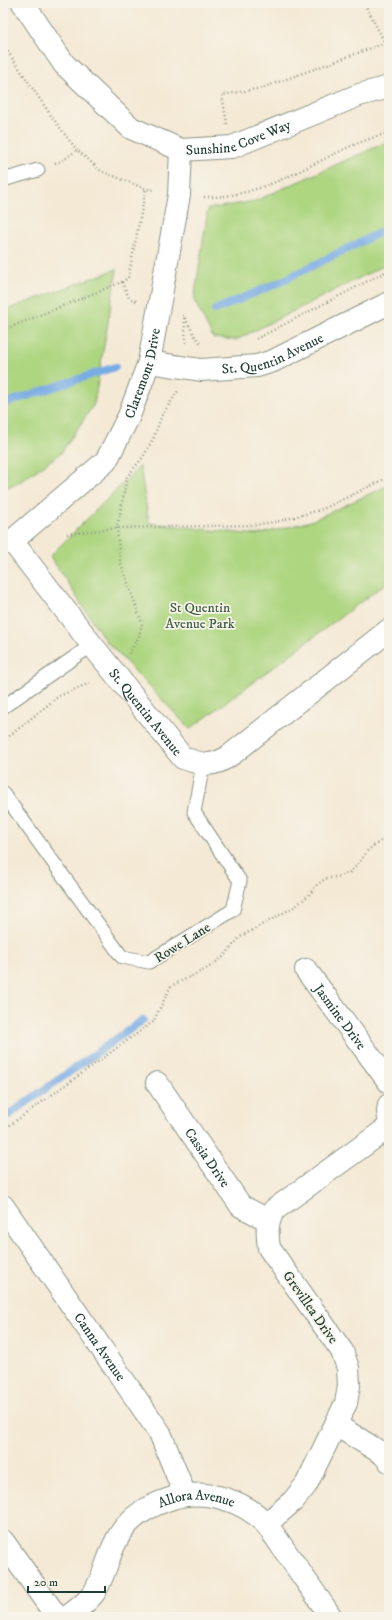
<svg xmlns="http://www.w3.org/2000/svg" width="392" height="1620" font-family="'IM FELL DW Pica',serif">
  <rect width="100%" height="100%" fill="#f7f3e8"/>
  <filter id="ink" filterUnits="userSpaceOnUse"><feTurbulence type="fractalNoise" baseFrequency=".025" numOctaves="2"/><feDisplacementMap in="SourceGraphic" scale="8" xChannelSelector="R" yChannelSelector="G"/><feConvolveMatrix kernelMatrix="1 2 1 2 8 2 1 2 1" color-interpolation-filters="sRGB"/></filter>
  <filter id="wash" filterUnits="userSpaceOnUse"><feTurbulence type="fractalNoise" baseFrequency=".012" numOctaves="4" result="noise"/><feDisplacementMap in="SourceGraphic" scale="16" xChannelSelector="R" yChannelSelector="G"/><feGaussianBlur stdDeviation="0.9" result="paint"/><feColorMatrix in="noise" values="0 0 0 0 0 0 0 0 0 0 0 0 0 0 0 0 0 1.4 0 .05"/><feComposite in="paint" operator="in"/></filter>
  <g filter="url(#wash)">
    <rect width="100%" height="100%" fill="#f4e9d5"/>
    <!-- green -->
    <g fill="#aed681" stroke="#668a5a">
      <path d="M389,141V263L236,340L213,338L194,300L208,209L255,201Z"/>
      <path d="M117,269L94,404L61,453L21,481L3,489V311Z"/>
      <path d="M140,466L149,523L257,535L311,521L389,485V581L190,729L105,640L50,556Z"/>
    </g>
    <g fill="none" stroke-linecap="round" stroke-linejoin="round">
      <!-- stream -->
      <g stroke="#78abe4" stroke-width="8">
        <path d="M215,310L278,283L389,228"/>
        <path d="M3,404L115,367"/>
        <path d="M3,1119L143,1020"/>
      </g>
    </g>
  </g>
  <g filter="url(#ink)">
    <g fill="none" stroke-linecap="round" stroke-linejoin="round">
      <defs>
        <g id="lane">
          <path d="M3,180L38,170"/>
          <path d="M3,707L92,645"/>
          <path d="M3,793L122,957L149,962L233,910L240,881L194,812L203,765"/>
        </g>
        <g id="street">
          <path id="s1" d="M23,3L64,64L131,128L181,150L232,147L359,95L389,87"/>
          <path id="s2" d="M149,362L201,370L257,366L273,361L389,303"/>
          <path id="s3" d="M12,541L92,645L183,758C203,765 213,768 232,754L389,630"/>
          <path id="s4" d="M3,542L12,541L106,461L129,416L149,362L179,195L181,150"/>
          <path id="s5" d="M306,970L389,1082"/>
          <path id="s6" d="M157,1083L241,1206L268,1220"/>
          <path d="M389,1105L388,1111L389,1119"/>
          <path id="s7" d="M3,1206L160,1433L185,1495"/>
          <path d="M336,1425L383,1454L389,1461"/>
          <path d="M266,1524L293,1501L306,1485L346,1403L349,1386L348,1368L342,1351L269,1248C267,1232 266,1224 274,1210L389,1127"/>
          <path d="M3,1541L57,1617"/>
          <path id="s8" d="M67,1617C77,1610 86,1603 94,1593C107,1572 109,1547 125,1527C138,1511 156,1503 176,1497C207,1489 246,1501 267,1525C276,1537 284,1550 293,1562C306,1581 319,1599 331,1617"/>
        </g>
      </defs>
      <!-- lane casing -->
      <use href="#lane" stroke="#8a9384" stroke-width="15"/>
      <!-- street casing -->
      <use href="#street" stroke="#8a9384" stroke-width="24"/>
      <!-- path -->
      <g stroke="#8a9384" stroke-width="2.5" stroke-dasharray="1 3" stroke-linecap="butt">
        <path d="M3,45C28,80 50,117 77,150"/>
        <path d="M227,124L222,95L262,88L385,43L364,3"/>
        <path d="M55,163L62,161L77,150L101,171L146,189L155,190"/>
        <path d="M204,197C258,198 301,169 349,147C362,141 376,137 389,132"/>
        <path d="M122,282L129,298L136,301"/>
        <path d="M183,315H184L186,343"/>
        <path d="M185,318L195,336L201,344"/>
        <path d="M3,330L122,282L128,278L146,189"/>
        <path d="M386,332L389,338"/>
        <path d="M256,339L389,270"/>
        <path d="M67,534L117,528L255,525L280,521L323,509L389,477"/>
        <path d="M129,654L139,636L142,623L120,561L117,528L127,477L143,457L154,437L162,415L178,391"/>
        <path d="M3,741L59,696L92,682"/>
        <path d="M3,1130L153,1022L171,986L208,968L223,957L240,937L294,907L309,895L317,885L325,879L340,876L350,872L358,864L368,850L389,835"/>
      </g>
      <!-- lane -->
      <use href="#lane" stroke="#fff" stroke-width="13"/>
      <!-- street -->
      <use href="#street" stroke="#fff" stroke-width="22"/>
    </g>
  </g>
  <g text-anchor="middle" stroke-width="3.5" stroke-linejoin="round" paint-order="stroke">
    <!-- street labels -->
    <g font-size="14" fill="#1f3d34" stroke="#f7f3e8">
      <text dy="5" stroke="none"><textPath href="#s1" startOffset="280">Sunshine Cove Way</textPath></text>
      <text dy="5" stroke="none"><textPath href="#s2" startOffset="127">St. Quentin Avenue</textPath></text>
      <text dy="5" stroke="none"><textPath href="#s4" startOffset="228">Claremont Drive</textPath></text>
      <text dy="5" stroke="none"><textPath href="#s3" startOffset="217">St. Quentin Avenue</textPath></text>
      <text transform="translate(182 942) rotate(-32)" y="5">Rowe Lane</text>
      <text dy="5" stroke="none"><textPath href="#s5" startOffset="58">Jasmine Drive</textPath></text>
      <text dy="5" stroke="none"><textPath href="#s6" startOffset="90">Cassia Drive</textPath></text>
      <text transform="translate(311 1307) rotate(55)" y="5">Grevillea Drive</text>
      <text dy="5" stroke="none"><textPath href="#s7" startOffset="171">Canna Avenue</textPath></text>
      <text dy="5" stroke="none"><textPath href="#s8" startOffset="190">Allora Avenue</textPath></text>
    </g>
    <!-- park labels -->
    <g font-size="14" fill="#3c5c43" stroke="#f7f3e8">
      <text x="200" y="612">St Quentin<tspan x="200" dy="16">Avenue Park</tspan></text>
    </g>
  </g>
  <!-- margin -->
  <rect width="392" height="1620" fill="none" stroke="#f7f3e8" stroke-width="16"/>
  <!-- scale -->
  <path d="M28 1586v6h77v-6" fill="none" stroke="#1f3d34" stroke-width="2"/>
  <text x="34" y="1586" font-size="12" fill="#1f3d34" stroke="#f7f3e8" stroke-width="3" paint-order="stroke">20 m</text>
</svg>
